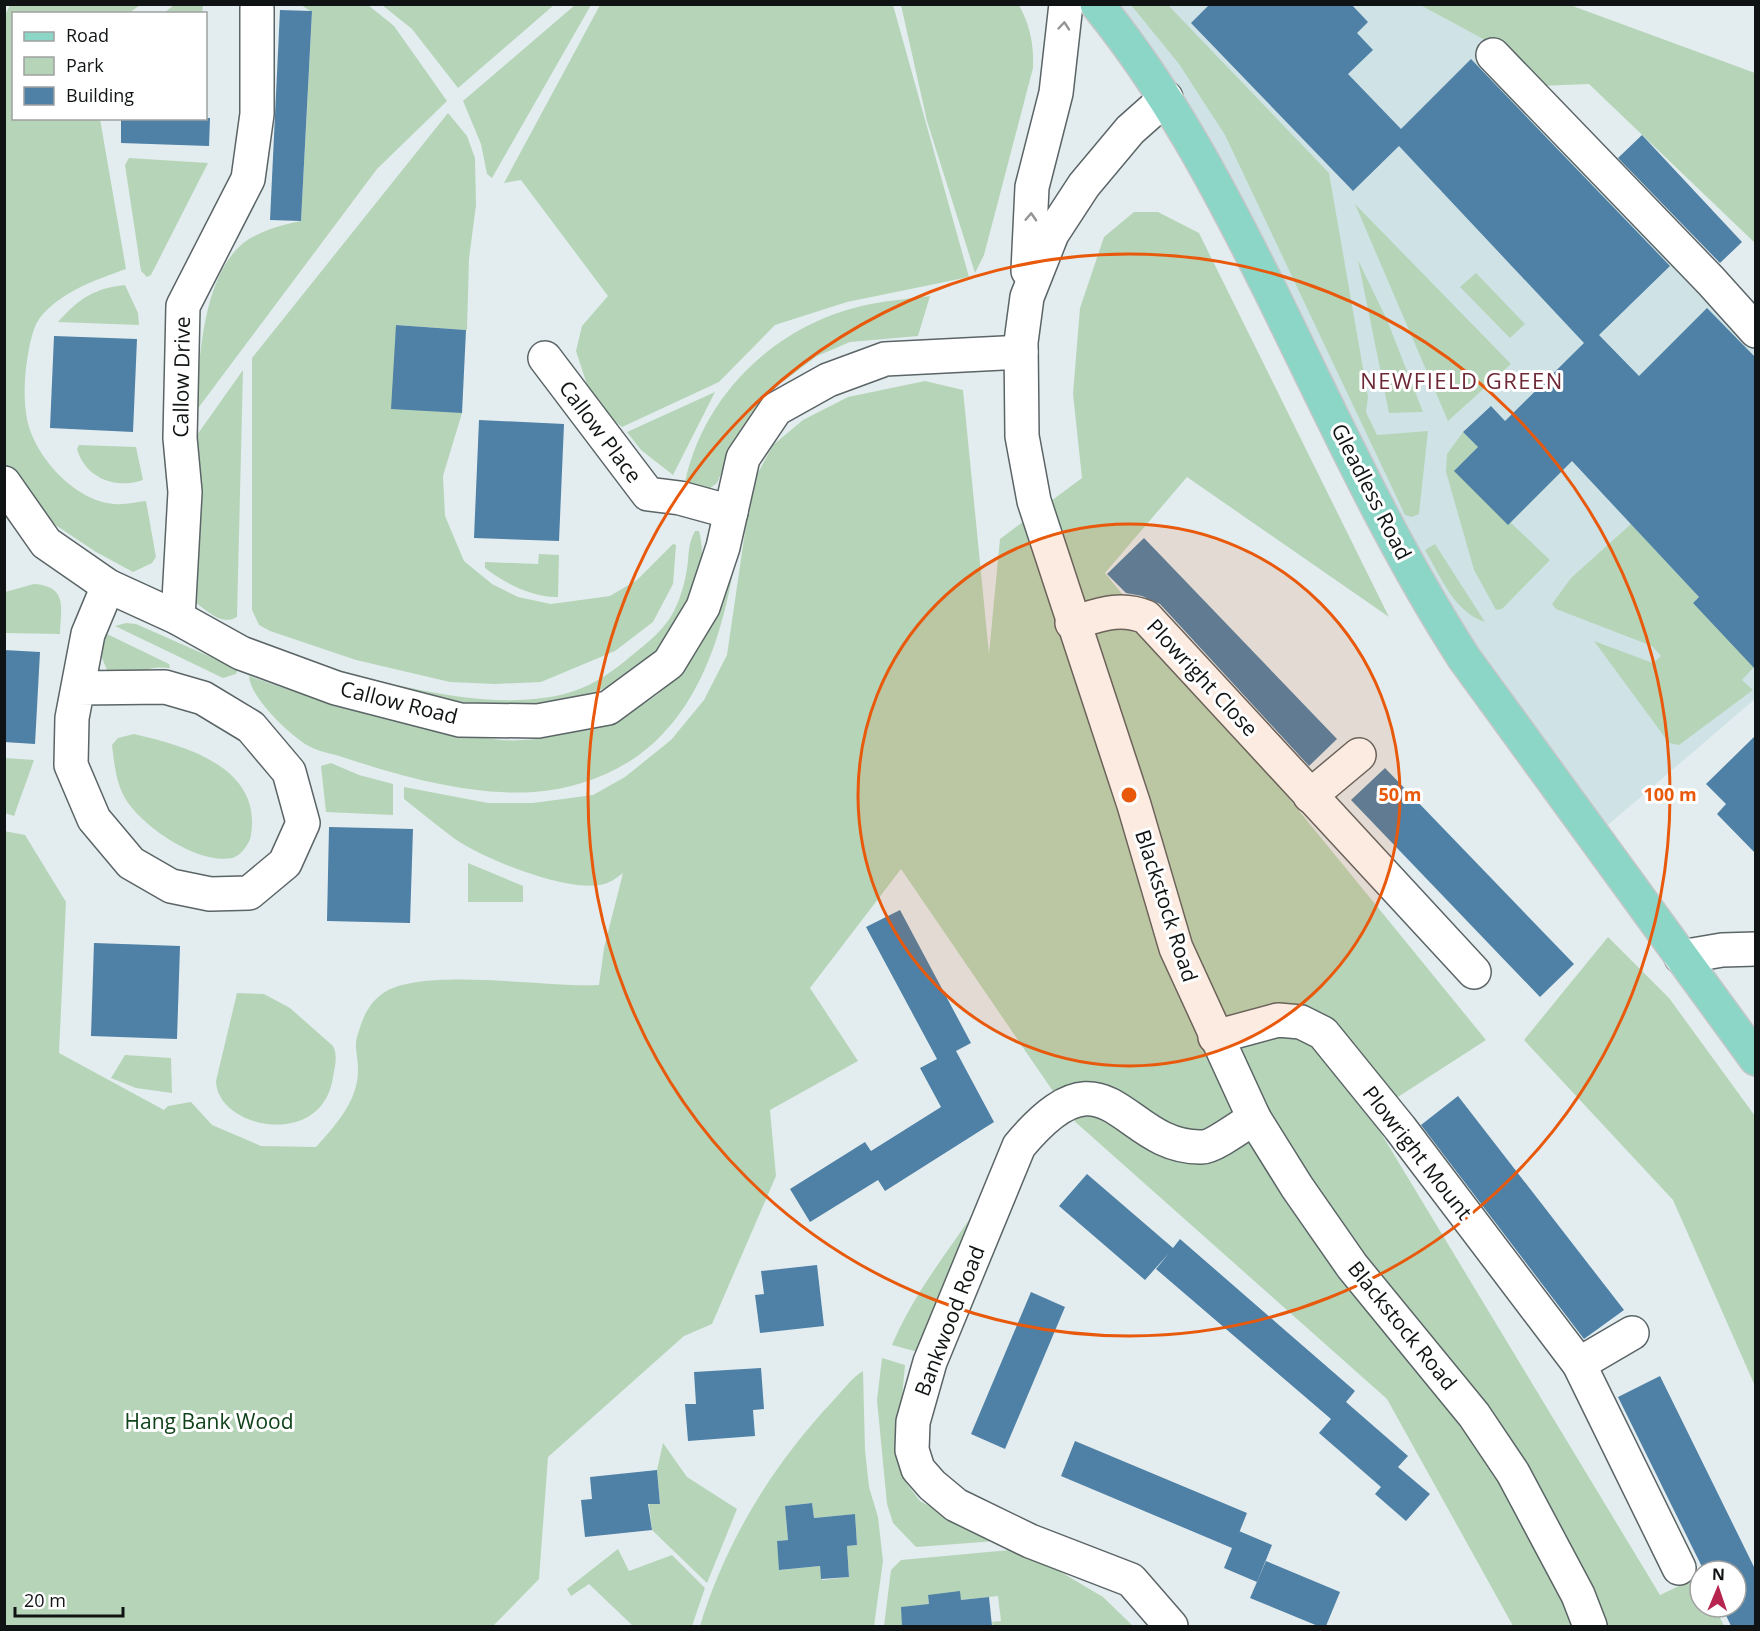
<svg xmlns="http://www.w3.org/2000/svg" width="1760" height="1631" font-family="'Open Sans',sans-serif">
  <rect width="100%" height="100%" fill="#e3edef"/>
  <!-- built -->
  <path fill="#cfe3e7" d="M1097,5H1420L1509,53L1755,329V699L1594,837L1464,658Z"/>
  <!-- green -->
  <g fill="#b6d5b8" fill-rule="evenodd">
    <path d="M10,5H140L129,13L14,14V118L100,119L126,269C95,280 60,292 39,319C31,331 28,354 26,368C24,385 24,402 27,419C34,456 75,501 114,504C125,505 136,502 146,501L156,557L152,563L133,572L96,552L42,516L5,463L4,17Z"/>
    <path d="M174,5H203L202,13H164Z"/>
    <path d="M301,5H368L394,26L447,101L377,169L196,411C199,361 202,269 249,239C266,229 282,225 301,221L312,12Z"/>
    <path d="M382,5H554L458,88L412,29Z"/>
    <path d="M575,5H591L492,178L487,174L481,144L463,101Z"/>
    <path d="M600,5H893L969,277L847,302L775,325L719,382L622,427L593,403L576,351L582,326L608,296L521,180L504,183Z"/>
    <path d="M901,5H1019C1030,26 1034,44 1033,68L984,255L975,273L927,121Z"/>
    <path d="M1131,5H1168L1329,173L1368,397L1366,412L1377,435L1428,431L1419,514L1412,517L1405,515L1225,135L1179,64Z"/>
    <path d="M1420,5H1570L1755,73V243L1589,84L1538,86L1509,53Z"/>
    <path d="M448,113L467,136L475,158L476,205L469,259L467,330L396,325L462,413L443,476L445,516L464,561L492,584L518,597L551,604L610,596L637,580L673,544L676,545L673,584L653,622L615,651L541,682L495,684L450,682L356,660L270,631L259,625L252,610V358Z"/>
    <path d="M129,158L208,163L151,275L147,277L141,271L125,165Z"/>
    <path d="M1355,204L1511,364L1448,421Z"/>
    <path d="M1134,212H1158L1199,233L1389,617L1187,477L1105,573L1486,1040L1370,1115L1660,1595L1700,1576V1607H1715L1724,1626H1513L1387,1399L1072,1119L901,869L810,988L858,1061L770,1110L776,1176L712,1324L684,1336L548,1457L539,1579L493,1626H5L4,831L25,835L66,902L59,1053L164,1110L168,1106L191,1102L212,1125L261,1146L316,1147C336,1125 359,1100 358,1068C358,1057 354,1047 357,1037C362,1020 367,1005 382,994C419,966 549,988 599,985L604,948L623,873C615,879 609,884 599,885C563,891 484,859 455,839C437,826 421,812 404,799V787L488,803H533L593,795L625,777L671,740L704,700L727,655L752,484L773,445L803,420L848,397L925,381L963,390L989,654L1000,539L1082,478L1073,394L1080,308L1104,237Z"/>
    <path d="M1358,260L1387,320L1423,412L1389,413Z"/>
    <path d="M1476,273L1525,324L1510,338L1460,287Z"/>
    <path d="M125,285L138,313L139,325L58,322C78,299 95,288 125,285Z"/>
    <path d="M930,296L918,336L850,342L817,356L777,386L751,414L733,446L717,483L705,492L683,493C698,398 776,322 871,304C890,300 910,299 930,296Z"/>
    <path d="M243,370L237,617C220,627 205,608 192,600L199,513L197,435Z"/>
    <path d="M715,392L673,475L641,450L627,432Z"/>
    <path d="M1463,432L1478,447L1510,522L1550,560L1502,609L1496,610L1474,570L1446,472L1447,454Z"/>
    <path d="M79,445L136,447L143,480C114,490 85,477 77,449Z"/>
    <path d="M1631,524L1699,597L1693,603L1755,666L1742,680L1753,690L1679,745L1669,743L1594,641L1653,663L1661,656L1652,646L1556,609L1552,604L1571,578Z"/>
    <path d="M695,531H699C708,565 695,592 678,621C605,750 424,704 312,662C387,684 501,717 577,690C596,683 615,670 631,656C645,645 660,633 670,618C680,602 686,580 688,561C689,549 689,542 695,531Z"/>
    <path d="M739,534C728,613 708,704 639,755C608,777 572,789 534,792C469,796 400,776 339,756C328,753 314,750 305,744C287,732 250,697 249,676C320,701 385,723 459,734C480,737 502,742 523,740C545,739 568,733 589,727C629,716 666,695 690,661C716,623 726,577 739,534Z"/>
    <path d="M1435,544L1485,622C1454,612 1441,577 1425,550Z"/>
    <path d="M539,554L559,555L558,597C534,598 504,583 485,568V562L538,564Z"/>
    <path d="M34,584C68,586 61,608 60,634L5,633V592Z"/>
    <path d="M126,623L136,624L238,669L236,674L223,678L115,626Z"/>
    <path d="M105,633L169,664L170,668C165,668 160,667 155,668C131,670 136,681 107,670L99,651Z"/>
    <path d="M134,734C186,746 262,767 251,835C250,843 241,856 232,858C198,865 141,826 125,798C116,783 114,762 112,745L118,738Z"/>
    <path d="M5,758L34,760L14,816L5,813Z"/>
    <path d="M331,763L359,775L393,784V815L326,812L321,766Z"/>
    <path d="M468,863L523,886V902H468Z"/>
    <path d="M1608,937L1669,998L1755,1116V1386L1673,1200L1524,1040Z"/>
    <path d="M237,993L264,994L290,1008L333,1046C338,1056 335,1066 333,1077C323,1150 217,1129 216,1081Z"/>
    <path d="M125,1055L171,1058L172,1093L136,1088L111,1078Z"/>
    <path d="M978,1207L918,1352L892,1345C913,1295 948,1251 978,1207Z"/>
    <path d="M882,1358L905,1365L899,1431L904,1480L920,1501L996,1541L916,1547L893,1523L887,1504L877,1400Z"/>
    <path d="M863,1371L865,1450L869,1487L878,1517L883,1561L874,1626H700C725,1543 772,1466 831,1403C841,1393 851,1378 863,1371ZM812,1503L814,1518L855,1514L857,1545L847,1546L849,1577L822,1580L820,1566L780,1570L777,1541L788,1540L785,1506Z"/>
    <path d="M663,1443L687,1477L737,1509L707,1583L652,1530L649,1504L660,1503L657,1470Z"/>
    <path d="M618,1549L629,1571L672,1555L705,1588L692,1626H633L589,1584L571,1596L567,1589Z"/>
    <path d="M1022,1549L1103,1597L1133,1626H993L992,1622L1001,1621L998,1596L961,1600L928,1595L932,1626H884L891,1570L901,1560Z"/>
  </g>
  <!-- building -->
  <g fill="#4f80a6">
    <path d="M1210,4H1351L1368,22L1357,33L1373,50L1348,74L1401,129L1471,59L1670,266L1599,335L1639,376L1707,308L1755,357V669L1693,603L1699,597L1572,461L1508,525L1454,471L1478,447L1463,432L1491,406L1505,421L1584,343L1399,146L1353,191L1191,23Z"/>
    <path d="M280,10L312,11L301,221L270,220Z"/>
    <path d="M121,118H210L209,146L121,143Z"/>
    <path d="M1642,135L1742,242L1720,263L1618,158Z"/>
    <path d="M396,325L466,330L462,413L391,409Z"/>
    <path d="M54,336L137,339L133,432L50,428Z"/>
    <path d="M479,420L564,424L559,541L474,538Z"/>
    <path d="M1144,538L1337,739L1309,766L1160,604L1142,596L1126,593L1107,574Z"/>
    <path d="M4,650L40,652L35,744L4,742Z"/>
    <path d="M1755,736V853L1717,814L1726,804L1706,784Z"/>
    <path d="M1385,768L1574,964L1540,997L1351,800Z"/>
    <path d="M329,827L413,829L410,923L327,921Z"/>
    <path d="M900,910L971,1043L956,1051L994,1122L885,1191L878,1180L810,1222L790,1189L865,1142L871,1151L941,1107L920,1068L937,1059L866,927Z"/>
    <path d="M94,943L180,946L177,1039L91,1036Z"/>
    <path d="M1458,1096L1624,1310L1584,1339L1421,1125Z"/>
    <path d="M1087,1174L1173,1248L1180,1239L1355,1391L1346,1402L1408,1456L1398,1467L1430,1494L1406,1521L1375,1494L1381,1487L1319,1433L1331,1419L1156,1269L1169,1253L1145,1280L1059,1206Z"/>
    <path d="M817,1265L824,1326L760,1333L755,1295L764,1294L761,1271Z"/>
    <path d="M1031,1292L1065,1307L1005,1449L971,1434Z"/>
    <path d="M761,1368L764,1409L753,1410L755,1436L688,1441L685,1404H696L694,1372Z"/>
    <path d="M1660,1376L1755,1569V1626H1731L1722,1607H1736V1571H1704L1618,1397Z"/>
    <path d="M1075,1441L1247,1513L1239,1533V1531L1272,1545L1257,1582L1224,1568L1232,1548L1061,1476Z"/>
    <path d="M657,1470L660,1504H648L652,1530L585,1537L581,1500L592,1499L590,1477Z"/>
    <path d="M812,1503L814,1518L855,1514L857,1545L847,1546L849,1577L821,1579L820,1566L779,1570L777,1541L788,1540L785,1506Z"/>
    <path d="M1266,1561L1340,1592L1326,1626H1318L1250,1598Z"/>
    <path d="M960,1591L961,1600L989,1597L992,1626H902L901,1607L929,1604L928,1595Z"/>
  </g>
  <g fill="none" stroke-linecap="round" stroke-linejoin="round">
    <defs>
      <g id="minor">
        <path d="M1493,55L1711,281L1756,331"/>
        <path d="M1166,98L1130,130L1084,185L1052,234L1027,297L1021,342L1022,436L1034,501L1134,805L1176,948L1254,1118L1297,1187L1352,1266L1474,1415L1513,1473L1578,1595L1590,1626"/>
        <path d="M1028,271L1032,187L1056,93L1066,4"/>
        <path d="M545,358L648,494L680,498L731,512"/>
        <path d="M4,483L46,543L108,586L178,618L241,653L336,688L460,720L538,721L608,708L669,663L703,607L723,547L743,458L776,409L828,380L885,359L1021,352"/>
        <path d="M178,618L185,492L180,438L183,306L248,179L257,114V8"/>
        <path d="M1072,623C1099,615 1120,606 1146,617L1474,972"/>
        <path d="M79,688L165,687L203,698L251,727L289,772L303,823L285,863L249,893L210,894L171,886L131,863L94,819L71,765L72,718L88,634L108,586"/>
        <path d="M1310,796L1359,755"/>
        <path d="M1681,957L1722,950L1756,949"/>
        <path d="M1215,1037L1278,1020L1301,1022L1323,1033L1400,1128L1579,1364L1679,1568"/>
        <path d="M1579,1364L1632,1333"/>
        <path d="M1171,1626L1131,1580L1030,1541L956,1505L932,1485L918,1469L912,1450L913,1422L930,1362L1019,1146C1109,1038 1121,1149 1202,1147C1213,1147 1243,1125 1254,1118"/>
      </g>
      <path id="major" d="M1097,4C1168,91 1219,188 1269,288C1331,413 1388,540 1464,658L1756,1059"/>
    </defs>
    <!-- minor casing -->
    <use href="#minor" stroke="#5b6466" stroke-width="36"/>
    <!-- major casing -->
    <use href="#major" stroke="#c6c6c7" stroke-width="36"/>
    <!-- minor -->
    <use href="#minor" stroke="#fff" stroke-width="33"/>
    <!-- major -->
    <use href="#major" stroke="#8cd6c8" stroke-width="33"/>
  </g>
  <!-- one-way arrows -->
  <defs><path id="oneway-chevron" d="M-2-3.5L2.5 0L-2 3.5" fill="none" stroke-width="1.6" stroke-linecap="round" stroke-linejoin="round" transform="scale(1.5)"/></defs>
  <g stroke="#939595">
    <use href="#oneway-chevron" transform="translate(1064 26) rotate(-85)"/>
    <use href="#oneway-chevron" transform="translate(1031 217) rotate(-87)"/>
  </g>
  <!-- distance rings -->
  <circle cx="1129" cy="795" r="271" fill="#e8590c" fill-opacity=".12"/>
  <g fill="none" stroke="#e8590c" stroke-width="3">
    <circle cx="1129" cy="795" r="271"/>
    <circle cx="1129" cy="795" r="541"/>
  </g>
  <g text-anchor="middle" stroke-width="6" stroke-linejoin="round" paint-order="stroke">
    <!-- street labels -->
    <g font-size="21" fill="#101314" stroke="#fff">
      <text transform="translate(182 377) rotate(-89)" y="7">Callow Drive</text>
      <text transform="translate(600 432) rotate(53)" y="7">Callow Place</text>
      <text transform="translate(1371 492) rotate(63)" y="7">Gleadless Road</text>
      <text transform="translate(1202 678) rotate(47)" y="7">Plowright Close</text>
      <text transform="translate(399 703) rotate(14)" y="7">Callow Road</text>
      <text transform="translate(1166 906) rotate(72)" y="7">Blackstock Road</text>
      <text transform="translate(1417 1153) rotate(52)" y="7">Plowright Mount</text>
      <text transform="translate(950 1321) rotate(-69)" y="7">Bankwood Road</text>
      <text transform="translate(1402 1326) rotate(51)" y="7">Blackstock Road</text>
    </g>
    <!-- park labels -->
    <g font-size="21" fill="#10431a" stroke="#fff">
      <text x="209" y="1429">Hang Bank Wood</text>
    </g>
    <!-- neighbourhood labels -->
    <g font-size="22" letter-spacing="1.5" fill="#6d2735" stroke="#fff">
      <text x="1462" y="389">NEWFIELD GREEN</text>
    </g>
  </g>
  <circle cx="1129" cy="795" r="9" fill="#e8590c" stroke="#fff" stroke-width="3"/>
  <g font-size="18" text-anchor="middle" font-weight="bold" fill="#e8590c" stroke="#fff" stroke-width="6" stroke-linejoin="round" paint-order="stroke">
    <text x="1400" y="801">50 m</text>
    <text x="1670" y="801">100 m</text>
  </g>
  <!-- border -->
  <rect width="1760" height="1631" fill="none" stroke="#101314" stroke-width="12"/>
  <!-- legend -->
  <rect x="12" y="12" width="195" height="108" fill="#ffffff" stroke="#9fa1a1" stroke-width="1.5"/>
  <rect x="24" y="32" width="30" height="9" fill="#8cd6c8" stroke="#9fa1a1" stroke-width="1.5"/>
  <text x="66" y="42" font-size="18" fill="#101314">Road</text>
  <rect x="24" y="57" width="30" height="18" fill="#b6d5b8" stroke="#9fa1a1" stroke-width="1.5"/>
  <text x="66" y="72" font-size="18" fill="#101314">Park</text>
  <rect x="24" y="87" width="30" height="18" fill="#4f80a6" stroke="#9fa1a1" stroke-width="1.5"/>
  <text x="66" y="102" font-size="18" fill="#101314">Building</text>
  <!-- north arrow -->
  <g transform="translate(1718 1589) rotate(2)"><circle r="28" fill="#ffffff" stroke="#9fa1a1" stroke-width="1.5"/>
  <path d="M0-4.5L10 22L0 15L-10 22Z" fill="#b6254d"/>
  <text y="-9" font-size="16" font-weight="bold" text-anchor="middle" fill="#101314">N</text>
  </g>
  <!-- scale -->
  <path d="M15 1607v9h108v-9" fill="none" stroke="#101314" stroke-width="3"/>
  <text x="24" y="1607" font-size="18" fill="#101314" stroke="#ffffff" stroke-width="4.5" paint-order="stroke">20 m</text>
</svg>
